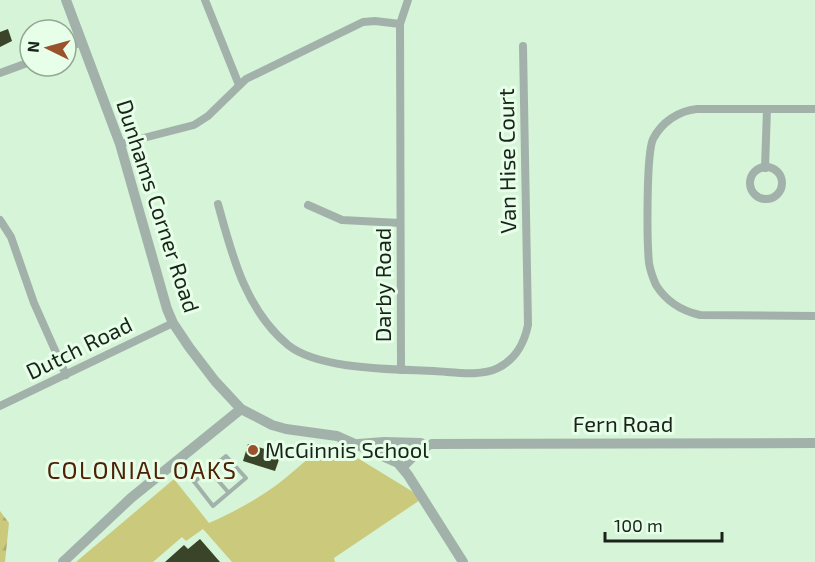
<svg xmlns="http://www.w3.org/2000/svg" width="815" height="562" font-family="'Exo 2',sans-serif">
  <defs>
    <pattern id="forest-firs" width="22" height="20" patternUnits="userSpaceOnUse" patternTransform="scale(1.5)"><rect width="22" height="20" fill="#cbc97b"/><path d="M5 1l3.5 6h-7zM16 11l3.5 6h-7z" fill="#aeac6a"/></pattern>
  </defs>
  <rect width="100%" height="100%" fill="#d6f4d8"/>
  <!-- green -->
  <path fill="#cbc97b" d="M324,448L351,454L423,498L334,558L335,562H232L203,529L186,541L182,537L153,562H76L174,479L209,523C236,511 260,498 283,480C297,469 309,456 324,448Z"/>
  <!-- forest -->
  <path fill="url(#forest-firs)" d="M0,511L9,523L5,562H0Z"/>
  <!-- building -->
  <g fill="#394428">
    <path d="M8,29L12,41L0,47V32Z"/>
    <path d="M248,444L281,454L275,471L243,461Z"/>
    <path d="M200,539L220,562H165L184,545L188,549Z"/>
  </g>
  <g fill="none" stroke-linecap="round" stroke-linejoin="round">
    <!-- service -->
    <g stroke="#a2b2ab" stroke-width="4">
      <path d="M178,461L213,506L246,478L226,456L194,482"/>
      <path d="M209,470L228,492"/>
    </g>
    <!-- minor -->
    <g stroke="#a2b2ab" stroke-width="8">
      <path d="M205,0L239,85"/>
      <path d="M66,48L82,42"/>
      <path d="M0,73L30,62"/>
      <path d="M815,109H697C678,111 662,122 653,139C646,155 647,243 649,263C650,270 653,278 656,285C666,301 682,311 700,315L815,316"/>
      <path d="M120,144L194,125L208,116L246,79L363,22L375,21L400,24"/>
      <circle cx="766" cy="183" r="16"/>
      <path d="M765,168L767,109"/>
      <path d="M218,204C232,255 245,309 288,345C319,370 395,369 434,371C454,372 480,377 498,368C516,359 524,344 528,325L523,46"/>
      <path d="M308,205L342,220L400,223"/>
      <path d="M0,220L11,237L34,303L66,375"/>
      <path d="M401,370L400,24L408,0"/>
      <path d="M0,406L173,323"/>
      <path d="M392,461L408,447L417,444"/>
      <path d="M403,468L419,452L432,444"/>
    </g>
    <!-- tertiary -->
    <g stroke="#a2b2ab" stroke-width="10">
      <path d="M66,0L120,144L167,309L173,323L189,347L215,381L241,409L272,425L286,429L337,436L398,463L408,475L463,562"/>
      <path d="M358,444L384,442L421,443"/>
      <path d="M432,444L815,443"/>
      <path d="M63,562L131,498L241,409"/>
    </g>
  </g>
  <!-- markers -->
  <circle fill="#99522c" stroke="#e7ffe9" stroke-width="2" cx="253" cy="450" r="6"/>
  <g text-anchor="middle" stroke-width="6" stroke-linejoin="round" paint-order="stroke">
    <!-- street labels -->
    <g font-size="22" fill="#182319" stroke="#e7ffe9">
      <text transform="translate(507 161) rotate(-91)" y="8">Van Hise Court</text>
      <text transform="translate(158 206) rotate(72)" y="8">Dunhams Corner Road</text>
      <text transform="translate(383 285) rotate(-90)" y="8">Darby Road</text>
      <text transform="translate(79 348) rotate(-26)" y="8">Dutch Road</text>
      <text x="623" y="432">Fern Road</text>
    </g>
    <!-- poi labels -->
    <g font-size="22" fill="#182319" stroke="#e7ffe9" text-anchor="start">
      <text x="265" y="458">McGinnis School</text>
    </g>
    <!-- neighbourhood labels -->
    <g font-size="24" letter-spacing="1.5" fill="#4f2003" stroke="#e7ffe9">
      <text x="142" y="479">COLONIAL OAKS</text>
    </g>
  </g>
  <!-- north arrow -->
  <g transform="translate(48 48) rotate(275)"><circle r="28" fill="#e7ffe9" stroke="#94a796" stroke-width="1.5"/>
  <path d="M0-4.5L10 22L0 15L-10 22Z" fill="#99522c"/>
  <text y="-9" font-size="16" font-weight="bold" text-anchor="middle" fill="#182319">N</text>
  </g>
  <!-- scale -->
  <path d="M605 532v9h117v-9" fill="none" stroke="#182319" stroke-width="3"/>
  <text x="614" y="532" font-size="18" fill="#182319" stroke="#e7ffe9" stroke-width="4.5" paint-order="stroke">100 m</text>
</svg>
